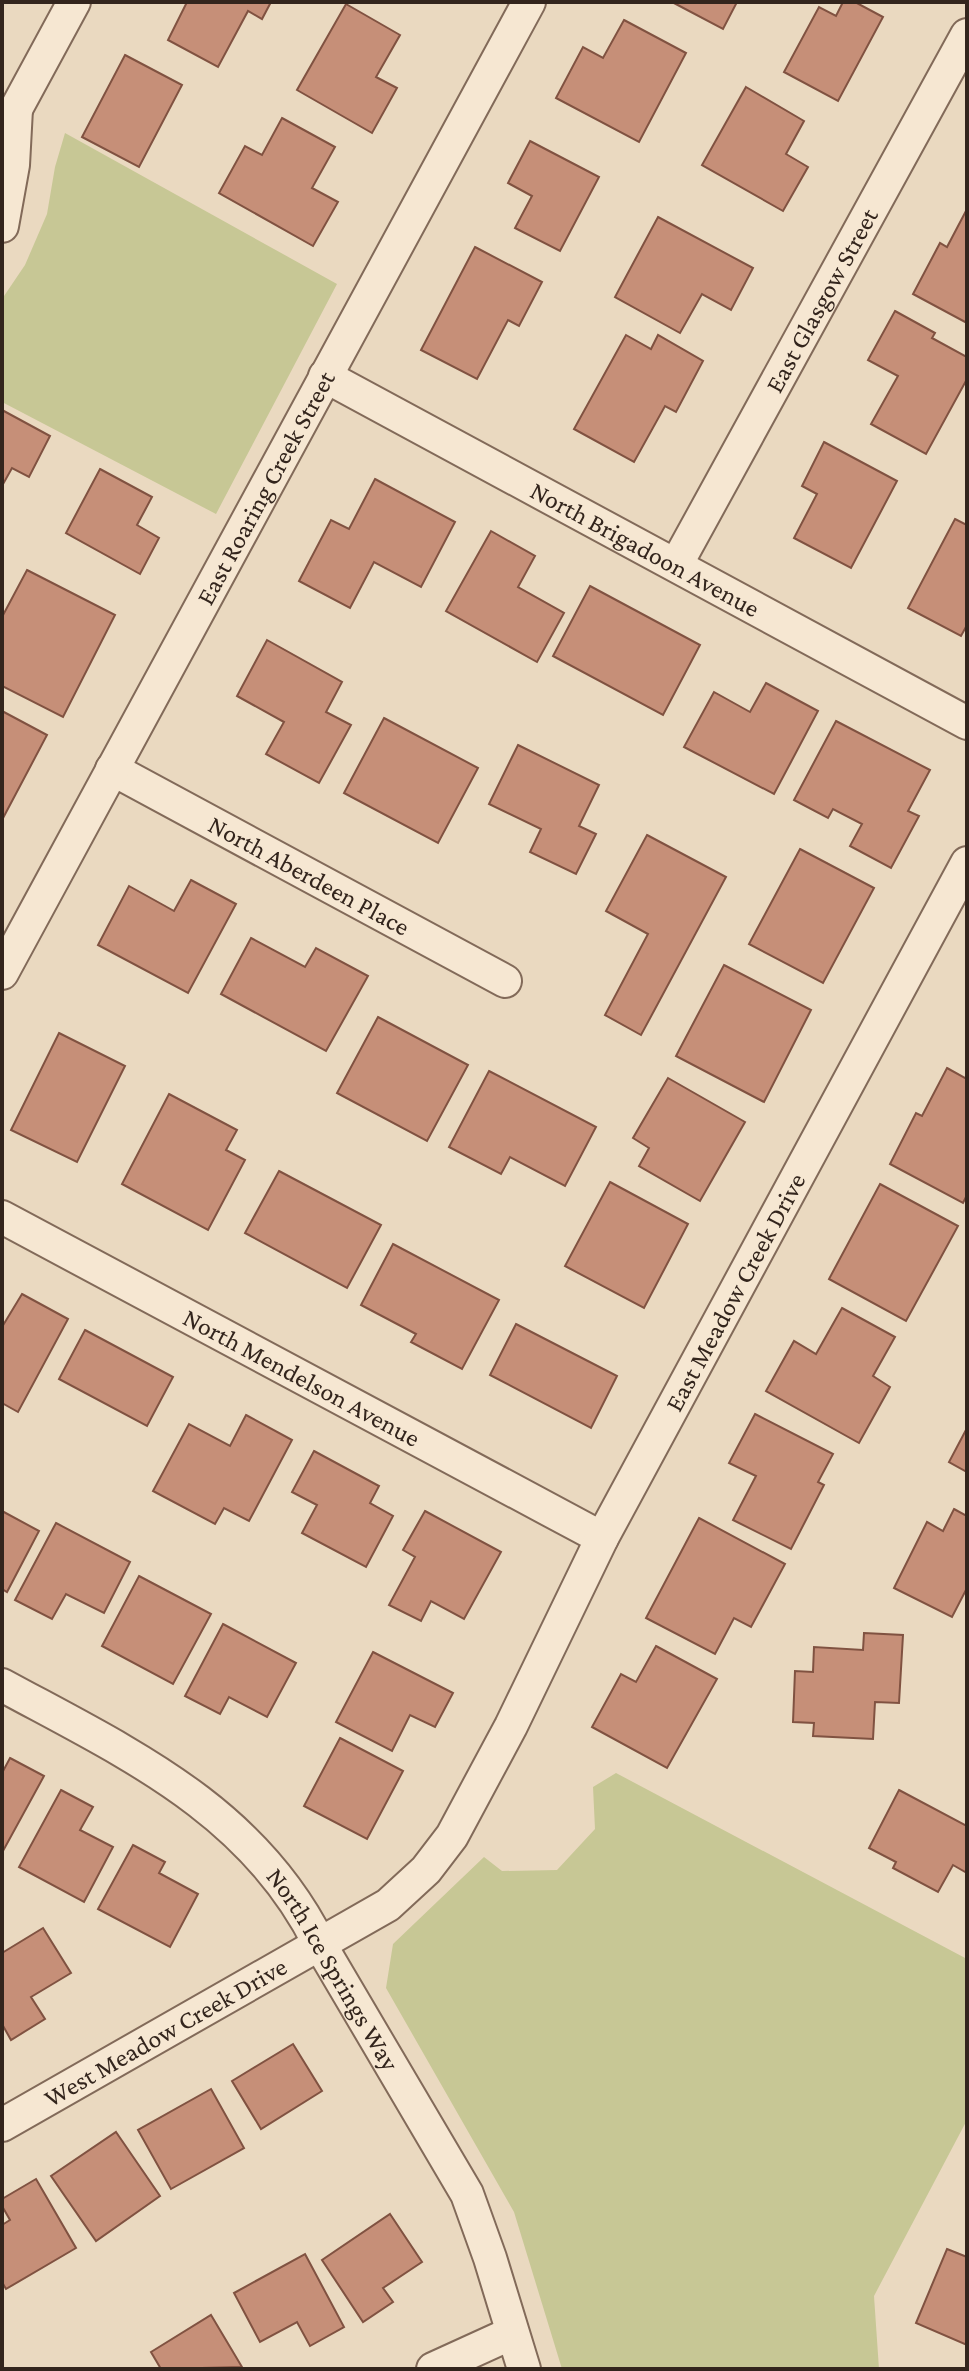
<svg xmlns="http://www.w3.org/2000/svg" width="969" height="2371" font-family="'Crimson Pro',serif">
  <rect width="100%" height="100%" fill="#ead9c0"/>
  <!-- green -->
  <g fill="#c7c795">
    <path d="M65,133L337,284L216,514L2,402V299L25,265L47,214L55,167Z"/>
    <path d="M616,1773L967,1959V2120L874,2296L879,2369H562L514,2212L386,1988L393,1944L484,1857L502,1871L557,1870L595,1829L593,1787Z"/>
  </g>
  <!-- building -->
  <g fill="#c68f78" stroke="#805241" stroke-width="2">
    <path d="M187,2H271L262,19L248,11L218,67L168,40Z"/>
    <path d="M672,2H737L723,29Z"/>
    <path d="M843,2H855L883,17L838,101L784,72L819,7L836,16Z"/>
    <path d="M346,4L400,35L376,77L397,88L372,133L297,90Z"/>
    <path d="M624,20L686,53L639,142L556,98L583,47L603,58Z"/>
    <path d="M125,55L182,85L139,167L82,137Z"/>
    <path d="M746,87L804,121L786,154L808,167L783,211L702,165Z"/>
    <path d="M282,118L335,147L312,188L338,202L313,246L219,193L245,146L262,155Z"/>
    <path d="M530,141L599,177L560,251L515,228L532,196L508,183Z"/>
    <path d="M967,209V323L913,294L940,243L947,247Z"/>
    <path d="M658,217L753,268L731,310L702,294L680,333L615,297Z"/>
    <path d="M475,247L542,282L519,326L508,320L477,379L421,350Z"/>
    <path d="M895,311L935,333L932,338L967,357V379L926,454L871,424L898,376L868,360Z"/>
    <path d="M626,335L651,349L658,335L703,361L676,412L665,406L634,462L574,429Z"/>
    <path d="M2,410L50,436L29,477L12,468L2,486Z"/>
    <path d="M824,442L897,481L851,568L794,538L817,494L802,486Z"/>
    <path d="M100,469L152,497L137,525L159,538L140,574L66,533Z"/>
    <path d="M375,479L455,522L421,587L374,562L350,608L299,581L331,520L349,529Z"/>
    <path d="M955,519L967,525V625L961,636L908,608Z"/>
    <path d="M491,531L535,556L518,587L564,613L537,662L446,611Z"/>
    <path d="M27,570L115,615L63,717L2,686V617Z"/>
    <path d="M590,586L700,645L663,715L553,656Z"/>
    <path d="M267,640L342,682L326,712L351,725L319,783L266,754L284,722L237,696Z"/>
    <path d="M766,683L818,711L774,794L684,747L714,692L750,712Z"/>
    <path d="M2,711L47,735L2,820Z"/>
    <path d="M384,718L478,768L438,843L344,793Z"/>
    <path d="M836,721L930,770L908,811L919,816L891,868L850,846L862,824L833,809L828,818L794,800Z"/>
    <path d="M518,745L599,785L579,826L596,834L576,874L530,852L541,829L489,804Z"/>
    <path d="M647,835L726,877L641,1035L605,1015L648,934L606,911Z"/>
    <path d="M800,849L874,888L823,983L749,944Z"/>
    <path d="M191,880L236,904L188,993L98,945L129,886L174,911Z"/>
    <path d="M251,938L305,967L316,948L368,976L326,1051L221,994Z"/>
    <path d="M724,965L811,1010L764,1102L676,1056Z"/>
    <path d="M378,1017L468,1065L427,1141L337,1093Z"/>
    <path d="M59,1033L125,1066L77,1162L11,1130Z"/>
    <path d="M947,1068L967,1079V1195L963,1203L890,1164L916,1113L922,1116Z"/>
    <path d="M489,1071L596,1127L565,1186L510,1157L501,1174L449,1147Z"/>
    <path d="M668,1078L745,1122L700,1201L639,1166L649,1148L633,1138Z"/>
    <path d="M169,1094L237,1130L226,1150L245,1160L208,1230L122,1184Z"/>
    <path d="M279,1171L381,1225L347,1288L245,1233Z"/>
    <path d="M610,1182L688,1224L644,1308L565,1266Z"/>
    <path d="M880,1184L958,1226L906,1321L829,1279Z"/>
    <path d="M393,1244L499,1300L462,1369L411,1342L416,1334L361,1305Z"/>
    <path d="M22,1294L68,1319L18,1412L2,1403V1327Z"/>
    <path d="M842,1308L895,1337L873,1376L890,1387L859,1443L766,1391L794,1341L816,1354Z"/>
    <path d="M516,1324L617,1376L591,1428L490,1375Z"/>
    <path d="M85,1330L173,1377L147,1426L59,1379Z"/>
    <path d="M755,1414L833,1454L818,1482L824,1485L791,1549L733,1520L756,1476L729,1463Z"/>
    <path d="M246,1415L292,1440L249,1521L224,1508L215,1524L153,1491L189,1424L230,1446Z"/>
    <path d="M967,1428V1472L949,1462Z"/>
    <path d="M314,1451L379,1486L370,1503L393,1516L366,1567L302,1533L317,1505L292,1492Z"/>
    <path d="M954,1509L967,1516V1588L952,1617L894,1588L927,1522L943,1531Z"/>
    <path d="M2,1511L39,1531L7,1592L2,1589Z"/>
    <path d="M425,1511L501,1552L464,1619L431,1601L421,1621L389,1605L415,1557L403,1550Z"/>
    <path d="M699,1518L785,1564L751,1627L734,1618L715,1654L646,1618Z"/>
    <path d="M56,1523L130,1562L104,1613L66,1594L52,1619L15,1600Z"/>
    <path d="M139,1576L211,1614L173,1684L102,1646Z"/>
    <path d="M223,1624L296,1663L267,1717L229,1697L220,1714L185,1696Z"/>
    <path d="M864,1633L903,1635L899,1703L875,1702L873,1739L813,1736L814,1723L793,1722L795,1671L813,1672L814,1647L863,1650Z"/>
    <path d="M656,1646L717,1679L667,1768L592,1727L621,1674L636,1682Z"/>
    <path d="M373,1652L453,1693L435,1727L410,1715L392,1751L336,1722Z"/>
    <path d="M340,1738L403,1771L367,1839L304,1806Z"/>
    <path d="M10,1758L44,1776L3,1851L2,1773Z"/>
    <path d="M61,1790L93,1807L80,1830L113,1847L84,1902L19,1867Z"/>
    <path d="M899,1790L967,1826V1873L953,1865L938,1892L893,1868L896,1862L869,1848Z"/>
    <path d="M133,1845L165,1862L159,1873L198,1894L170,1947L98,1909Z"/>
    <path d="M43,1928L71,1973L31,1997L45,2019L11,2040L2,2024V1953Z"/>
    <path d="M293,2044L322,2091L261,2129L232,2081Z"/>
    <path d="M211,2089L244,2148L171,2189L138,2130Z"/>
    <path d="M116,2132L160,2196L96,2241L51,2176Z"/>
    <path d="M36,2179L76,2248L6,2289L2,2282V2225L10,2220L2,2206V2199Z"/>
    <path d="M390,2214L422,2262L383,2288L393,2302L363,2322L322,2260Z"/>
    <path d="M947,2249L967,2257V2345L916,2323Z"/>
    <path d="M305,2254L344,2327L310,2346L297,2322L260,2342L234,2293Z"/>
    <path d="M211,2315L242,2367L161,2369L151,2352Z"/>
  </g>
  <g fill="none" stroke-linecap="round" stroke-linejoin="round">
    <defs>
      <g id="street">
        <path d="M16,109L74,2"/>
        <path d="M2,127L16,109L13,165L2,226"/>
        <path id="s1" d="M325,376L967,723"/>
        <path id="s2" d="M676,565L967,35"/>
        <path id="s3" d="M112,769L505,981"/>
        <path id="s4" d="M2,973L529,2"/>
        <path id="s5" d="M2,1217L602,1538"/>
        <path id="s6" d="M2,1685C127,1753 252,1809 319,1943L467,2194L490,2258L524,2369"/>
        <path id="s7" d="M2,2125L388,1905L426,1870L452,1836L511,1726L602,1538L967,863"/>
        <path d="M433,2369L512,2333"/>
      </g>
    </defs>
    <!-- street casing -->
    <use href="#street" stroke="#826a59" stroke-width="36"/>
    <!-- street -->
    <use href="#street" stroke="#f6e7d2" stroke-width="32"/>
  </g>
  <g text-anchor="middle" stroke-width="6" stroke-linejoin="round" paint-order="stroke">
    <!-- street labels -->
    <g font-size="26" fill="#33251d" stroke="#f2e4cf">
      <text dy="9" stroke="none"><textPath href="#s2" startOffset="302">East Glasgow Street</textPath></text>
      <text dy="9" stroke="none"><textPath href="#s4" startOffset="552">East Roaring Creek Street</textPath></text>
      <text dy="9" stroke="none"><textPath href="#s1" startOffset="364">North Brigadoon Avenue</textPath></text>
      <text dy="9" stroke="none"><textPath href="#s3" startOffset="224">North Aberdeen Place</textPath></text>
      <text dy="9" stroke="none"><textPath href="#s7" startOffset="1152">East Meadow Creek Drive</textPath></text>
      <text dy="9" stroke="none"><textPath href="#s5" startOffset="340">North Mendelson Avenue</textPath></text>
      <text dy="9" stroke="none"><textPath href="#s6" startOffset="446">North Ice Springs Way</textPath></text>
      <text dy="9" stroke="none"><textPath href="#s7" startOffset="188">West Meadow Creek Drive</textPath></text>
    </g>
  </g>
  <!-- border -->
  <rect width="969" height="2371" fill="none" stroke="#33251d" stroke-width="8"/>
</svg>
